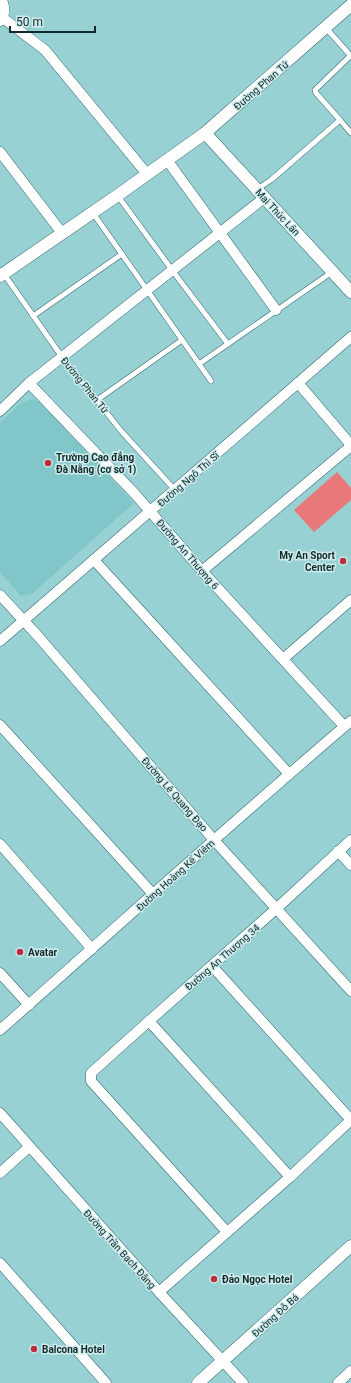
<svg xmlns="http://www.w3.org/2000/svg" width="351" height="1383" font-family="Roboto,sans-serif">
  <rect width="100%" height="100%" fill="#97d1d4"/>
  <!-- built -->
  <path fill="#81c7ca" d="M34,399L41,403L134,503L33,593L21,596L0,572V423L20,404L28,400Z"/>
  <!-- green -->
  <path fill="#e9787a" d="M337,472L351,488V500L314,532L294,510Z"/>
  <g fill="none" stroke-linecap="round" stroke-linejoin="round">
    <defs>
      <g id="service">
        <path d="M326,28L351,56"/>
        <path d="M340,120L351,133"/>
        <path d="M257,189L271,180L340,120L316,93L315,90L350,56"/>
        <path d="M118,196L172,270L228,344"/>
        <path d="M93,213L211,381"/>
        <path d="M4,274L62,357L122,432L175,490"/>
        <path d="M33,316L122,254"/>
        <path d="M199,364L332,272"/>
        <path d="M97,400L182,340"/>
      </g>
      <g id="minor">
        <path d="M3,18L45,50L147,174"/>
        <path d="M0,21C5,15 5,7 2,0"/>
        <path d="M0,152L62,233"/>
        <path d="M167,160L276,310"/>
        <path d="M29,383L135,494L202,571L344,726"/>
        <path d="M298,383L351,445"/>
        <path d="M0,411L29,383L264,198"/>
        <path d="M94,560L289,774"/>
        <path d="M202,571L351,446"/>
        <path d="M0,595L37,635L214,840L351,991"/>
        <path d="M0,641L351,337"/>
        <path d="M283,659L351,600"/>
        <path d="M0,725L153,894"/>
        <path d="M0,844L92,949"/>
        <path d="M338,851L351,865"/>
        <path d="M212,966L351,1120"/>
        <path d="M0,973L29,1005"/>
        <path d="M149,1021L290,1177"/>
        <path d="M0,1030C117,927 232,822 351,721"/>
        <path d="M0,1113L159,1292L243,1383"/>
        <path d="M0,1173L29,1147"/>
        <path d="M227,1232L91,1081V1073L149,1021L276,909L351,840"/>
        <path d="M0,1263L106,1383"/>
        <path d="M159,1292L290,1177L351,1120"/>
        <path d="M338,1383L351,1371"/>
      </g>
      <g id="tertiary">
        <path d="M205,133L351,292"/>
        <path d="M0,276L118,195L205,133L351,5"/>
        <path d="M198,1383L351,1246"/>
      </g>
    </defs>
    <!-- service casing -->
    <use href="#service" stroke="#2e676a" stroke-width="6"/>
    <!-- minor casing -->
    <use href="#minor" stroke="#2e676a" stroke-width="11"/>
    <!-- tertiary casing -->
    <use href="#tertiary" stroke="#2e676a" stroke-width="13"/>
    <!-- service -->
    <use href="#service" stroke="#fff" stroke-width="5"/>
    <!-- minor -->
    <use href="#minor" stroke="#fff" stroke-width="10"/>
    <!-- tertiary -->
    <use href="#tertiary" stroke="#fff" stroke-width="12"/>
  </g>
  <!-- markers -->
  <g fill="#be2d3d" stroke="#cfeced" stroke-width="1.5">
    <circle cx="48" cy="463" r="4"/>
    <circle cx="343" cy="561" r="4"/>
    <circle cx="20" cy="952" r="4"/>
    <circle cx="214" cy="1279" r="4"/>
    <circle cx="34" cy="1349" r="4"/>
  </g>
  <g text-anchor="middle" stroke-width="3" stroke-linejoin="round" paint-order="stroke">
    <!-- street labels -->
    <g font-size="10" fill="#11292a" stroke="#cfeced">
      <text transform="translate(261 85) rotate(-41)" y="4">Đường Phan Tứ</text>
      <text transform="translate(278 212) rotate(47)" y="4">Mai Thúc Lân</text>
      <text transform="translate(85 385) rotate(51)" y="4">Đường Phan Tứ</text>
      <text transform="translate(188 479) rotate(-41)" y="4">Đường Ngô Thì Sĩ</text>
      <text transform="translate(188 554) rotate(49)" y="4">Đường An Thượng 6</text>
      <text transform="translate(175 794) rotate(49)" y="4">Đường Lê Quang Đạo</text>
      <text transform="translate(175 875) rotate(-42)" y="4">Đường Hoàng Kế Viêm</text>
      <text transform="translate(222 957) rotate(-41)" y="4">Đường An Thượng 34</text>
      <text transform="translate(120 1249) rotate(48)" y="4">Đường Trần Bạch Đằng</text>
      <text transform="translate(275 1315) rotate(-42)" y="4">Đường Đỗ Bá</text>
    </g>
    <!-- poi labels -->
    <g font-size="10" font-weight="bold" fill="#11292a" stroke="#cfeced" text-anchor="start">
      <text x="56" y="461">Trường Cao đẳng<tspan x="56" dy="12">Đà Nẵng (cơ sở 1)</tspan></text>
      <text x="335" y="559" text-anchor="end">My An Sport<tspan x="335" dy="12">Center</tspan></text>
      <text x="28" y="956">Avatar</text>
      <text x="222" y="1283">Đảo Ngọc Hotel</text>
      <text x="42" y="1353">Balcona Hotel</text>
    </g>
  </g>
  <!-- scale -->
  <path d="M10 26v6h85v-6" fill="none" stroke="#11292a" stroke-width="2"/>
  <text x="16" y="26" font-size="12" fill="#11292a" stroke="#cfeced" stroke-width="3" paint-order="stroke">50 m</text>
</svg>
